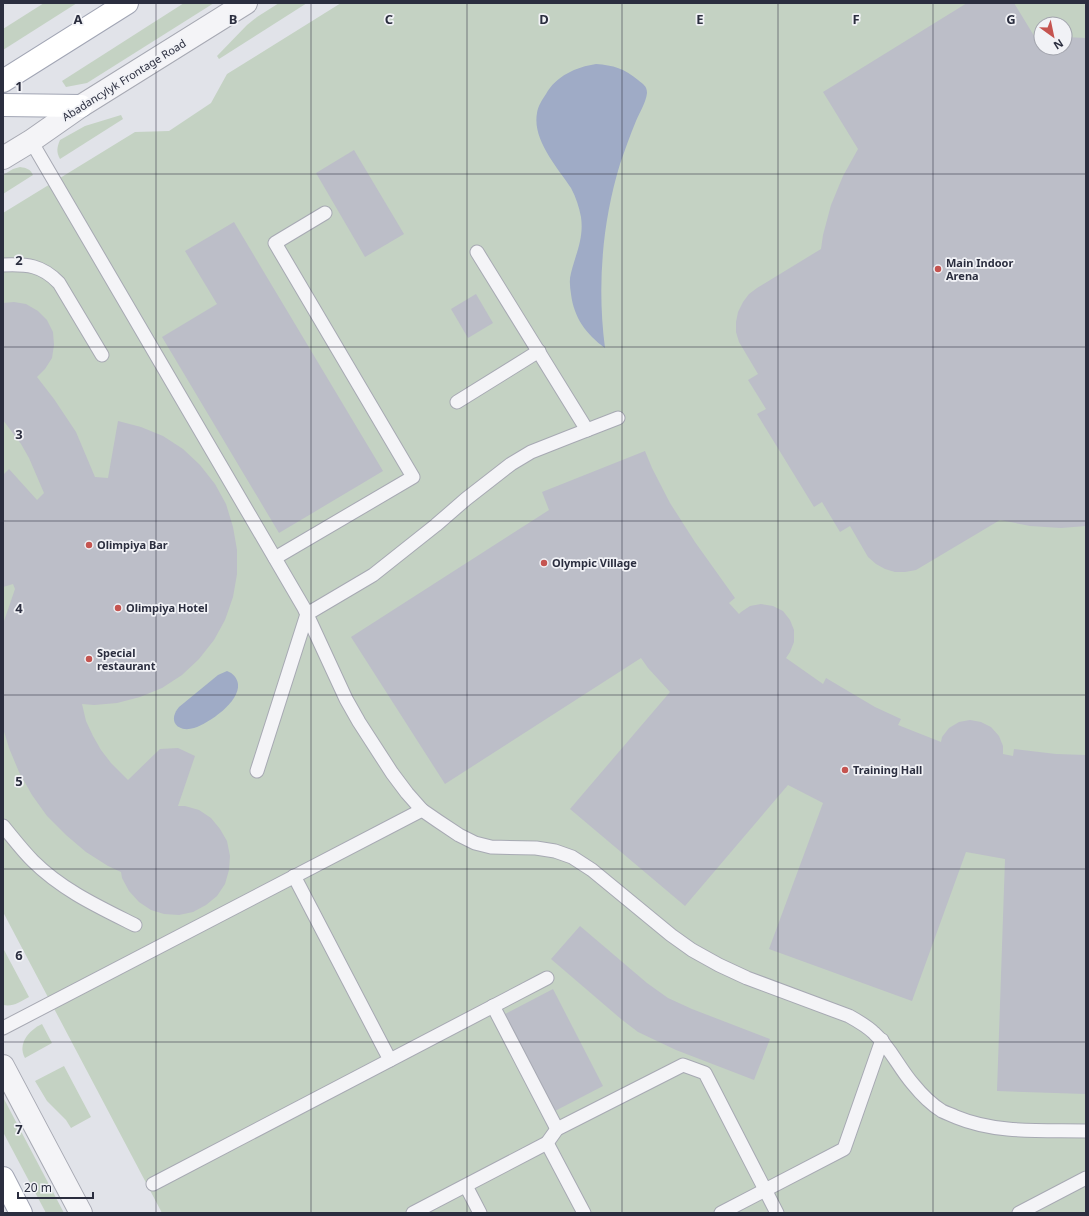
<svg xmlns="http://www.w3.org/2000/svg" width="1089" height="1216" font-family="'Noto Sans',sans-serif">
  <rect width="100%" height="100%" fill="#e1e3e9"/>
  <!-- green -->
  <g fill="#c4d2c3" fill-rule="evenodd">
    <path d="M44,3H77L3,50V29Z"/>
    <path d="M184,3H214L87,83L66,87L62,81Z"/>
    <path d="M279,3H307L219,59L217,56L247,25L257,17Z"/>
    <path d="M341,3H1086V1213H162L3,912V213L135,132L169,131L211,103L227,74ZM1041,24H1065V48H1041Z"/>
    <path d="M121,115L123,119L60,159C56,152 57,147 60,140L85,126Z"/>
    <path d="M20,167C27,168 30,169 33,175L3,194V175L13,169Z"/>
    <path d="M3,948L29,997C20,1002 13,1007 3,1005Z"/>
    <path d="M42,1024L52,1043L25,1058C17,1044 29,1030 42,1024Z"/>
    <path d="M64,1066L91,1117L71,1128L66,1120L47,1101L35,1081Z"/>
    <path d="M4,1099L64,1213H46L3,1132V1100Z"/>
  </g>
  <!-- water -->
  <g fill="#9fabc6">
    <path d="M596,64C613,65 625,69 638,80C643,84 647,86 647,93C646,102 640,112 636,121C630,135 625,150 620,164C602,223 597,287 605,348C586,334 574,318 571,294C570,287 569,280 571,273C576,253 584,238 581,217C579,207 576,197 571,188C558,168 532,140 537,113C538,106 542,100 546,94C556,76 576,67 596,64Z"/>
    <path d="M227,671C233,673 237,678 238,684C240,702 209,723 194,728C178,733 167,721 179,707L218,675Z"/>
  </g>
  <!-- building -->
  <g fill="#bcbec8">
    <path d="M967,3H1014L1036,39L1041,38V48H1065V37L1086,38V526L1061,528L1030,526L1000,520L916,570L905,572H895L885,569L876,564L868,557L850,526L840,532L822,502L814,507L757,414L766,409L748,380L758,374L739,342L736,332V322L738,312L743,302L749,294L757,288L821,249L823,235L831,205L843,176L858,149L823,92Z"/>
    <path d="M354,150L404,234L365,257L316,173Z"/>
    <path d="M234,222L383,471L279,533L162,337L217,304L185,251Z"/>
    <path d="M476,294L493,323L468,338L451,309Z"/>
    <path d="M14,302L26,304L38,311L47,320L53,332L54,345L52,358L45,369L37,377L54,399L76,432L95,477L108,478L118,421L141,427L163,436L183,449L200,465L215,484L226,504L233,527L237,550V574L233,597L225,620L214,640L199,659L182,675L162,688L140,697L117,703L94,705L82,704L86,721L93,736L101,750L111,763L128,780L160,749L178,748L195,756L178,806H185L199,810L211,818L220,829L227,841L230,856L229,870L225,884L217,896L206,905L193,912L179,915L164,914L151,910L139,902L129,891L122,878L121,872L108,866L86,852L66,835L47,816L32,795L19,772L9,748L3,728V624L15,589L13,584L3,587V475L9,469L37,500L44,493L29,458L21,444L3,420V303Z"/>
    <path d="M645,451L652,468L670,503L695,542L735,598L729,603L739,614L741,612L750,606L761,604L773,606L783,611L790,620L794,630V642L790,652L786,658L823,684L826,678L875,707L901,719L898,725L941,742L942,737L949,728L959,722L970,720L981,722L991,727L999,736L1003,746V754L1013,756L1014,749L1056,754L1086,755V1094L997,1091L1005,859L966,852L912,1001L769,949L823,803L788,785L685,906L570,809L670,692L648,668L641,658L445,784L351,637L549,510L542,492Z"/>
    <path d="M580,926L647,983L668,998L692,1009L770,1039L754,1080L676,1050L638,1032L621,1019L551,959Z"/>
    <path d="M553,989L603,1086L555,1111L505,1014Z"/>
  </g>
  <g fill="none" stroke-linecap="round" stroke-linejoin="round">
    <defs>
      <g id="lane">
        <path d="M31,141L304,608L346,699L359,722L392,773L407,793L422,810L438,821L459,835L475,843L491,847L536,848L555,851L572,857L592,870L671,935L692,950L719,965L747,978L849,1016C858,1021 867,1026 874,1033C890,1047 899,1068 913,1084C921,1094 931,1104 942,1111C946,1113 952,1115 956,1117C997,1134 1043,1130 1086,1131"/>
        <path d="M477,252L587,430"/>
        <path d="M3,265C27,264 42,265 59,283L102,355"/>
        <path d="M457,402L539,351"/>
        <path d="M275,558L413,477L275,243L325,213"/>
        <path d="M257,771L307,614L373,575L436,525L466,499L511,464L531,452L569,437L618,418"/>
        <path d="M3,826C13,838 22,850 33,861C62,890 99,907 135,925"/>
        <path d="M294,876L390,1060"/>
        <path d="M493,1006L557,1129"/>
        <path d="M3,1028L422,810"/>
        <path d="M547,1143L584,1213"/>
        <path d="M153,1184L547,978"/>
        <path d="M466,1186L480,1213"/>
        <path d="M413,1213L547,1143L557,1129L683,1065L705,1073L777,1213"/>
        <path d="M721,1213L844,1149L882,1040"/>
        <path d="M1019,1213L1086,1178"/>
      </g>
      <g id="street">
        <path d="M3,158L31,141L81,106L246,3"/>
        <path d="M3,1066L81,1213"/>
      </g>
      <g id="primary">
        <path d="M3,81L127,3"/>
        <path d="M3,105L81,106"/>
        <path d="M3,1178L21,1213"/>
      </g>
    </defs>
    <!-- lane casing -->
    <use href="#lane" stroke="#a7a9b3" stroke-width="15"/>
    <!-- street casing -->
    <use href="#street" stroke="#a7a9b3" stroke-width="24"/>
    <!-- primary casing -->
    <use href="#primary" stroke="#a1a5b4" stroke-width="24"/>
    <!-- lane -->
    <use href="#lane" stroke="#f4f4f7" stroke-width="13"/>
    <!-- street -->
    <use href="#street" stroke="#f4f4f7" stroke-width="22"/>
    <!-- primary -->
    <use href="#primary" stroke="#fff" stroke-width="22"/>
  </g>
  <!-- grid -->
  <path fill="none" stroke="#2b2e3f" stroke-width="1" stroke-opacity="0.55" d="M156,3V1213M311,3V1213M467,3V1213M622,3V1213M778,3V1213M933,3V1213M3,174H1086M3,347H1086M3,521H1086M3,695H1086M3,869H1086M3,1042H1086"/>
  <!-- markers -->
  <g fill="#c55450" stroke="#f1f2f6" stroke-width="1.5">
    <circle cx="938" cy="269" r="4"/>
    <circle cx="89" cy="545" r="4"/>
    <circle cx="544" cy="563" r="4"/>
    <circle cx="118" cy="608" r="4"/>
    <circle cx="89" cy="659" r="4"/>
    <circle cx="845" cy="770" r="4"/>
  </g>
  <g text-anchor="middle" stroke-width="3.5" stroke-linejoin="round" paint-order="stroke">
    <!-- street labels -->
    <g font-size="11" fill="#2b2e3f" stroke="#f1f2f6">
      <text transform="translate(124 80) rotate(-32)" y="4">Abadancylyk Frontage Road</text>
    </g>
    <!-- poi labels -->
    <g font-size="11" font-weight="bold" fill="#2b2e3f" stroke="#f1f2f6" text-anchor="start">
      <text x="946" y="267">Main Indoor<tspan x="946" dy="13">Arena</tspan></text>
      <text x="97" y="549">Olimpiya Bar</text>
      <text x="552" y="567">Olympic Village</text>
      <text x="126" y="612">Olimpiya Hotel</text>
      <text x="97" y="657">Special<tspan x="97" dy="13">restaurant</tspan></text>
      <text x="853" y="774">Training Hall</text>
    </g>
  </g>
  <g font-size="13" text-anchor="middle" font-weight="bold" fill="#2b2e3f" stroke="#f1f2f6" stroke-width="3.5" stroke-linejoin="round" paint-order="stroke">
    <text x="78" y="24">A</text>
    <text x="233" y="24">B</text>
    <text x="389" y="24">C</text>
    <text x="544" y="24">D</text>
    <text x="700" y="24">E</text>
    <text x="856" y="24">F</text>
    <text x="1011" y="24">G</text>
    <text x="19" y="91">1</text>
    <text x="19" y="265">2</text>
    <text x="19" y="439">3</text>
    <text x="19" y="613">4</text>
    <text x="19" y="786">5</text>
    <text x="19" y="960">6</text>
    <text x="19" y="1134">7</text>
  </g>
  <!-- border -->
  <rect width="1089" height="1216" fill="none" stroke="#2b2e3f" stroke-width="8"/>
  <!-- north arrow -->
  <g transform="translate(1053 36) rotate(147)"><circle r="19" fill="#f1f2f6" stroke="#a2a4ad"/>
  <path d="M0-3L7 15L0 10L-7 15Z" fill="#c55450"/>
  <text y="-6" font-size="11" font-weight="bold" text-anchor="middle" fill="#2b2e3f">N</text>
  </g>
  <!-- scale -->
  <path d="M18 1192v6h75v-6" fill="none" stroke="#2b2e3f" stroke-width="2"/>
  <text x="24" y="1192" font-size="12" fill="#2b2e3f" stroke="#f1f2f6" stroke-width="3" paint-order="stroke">20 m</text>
</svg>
